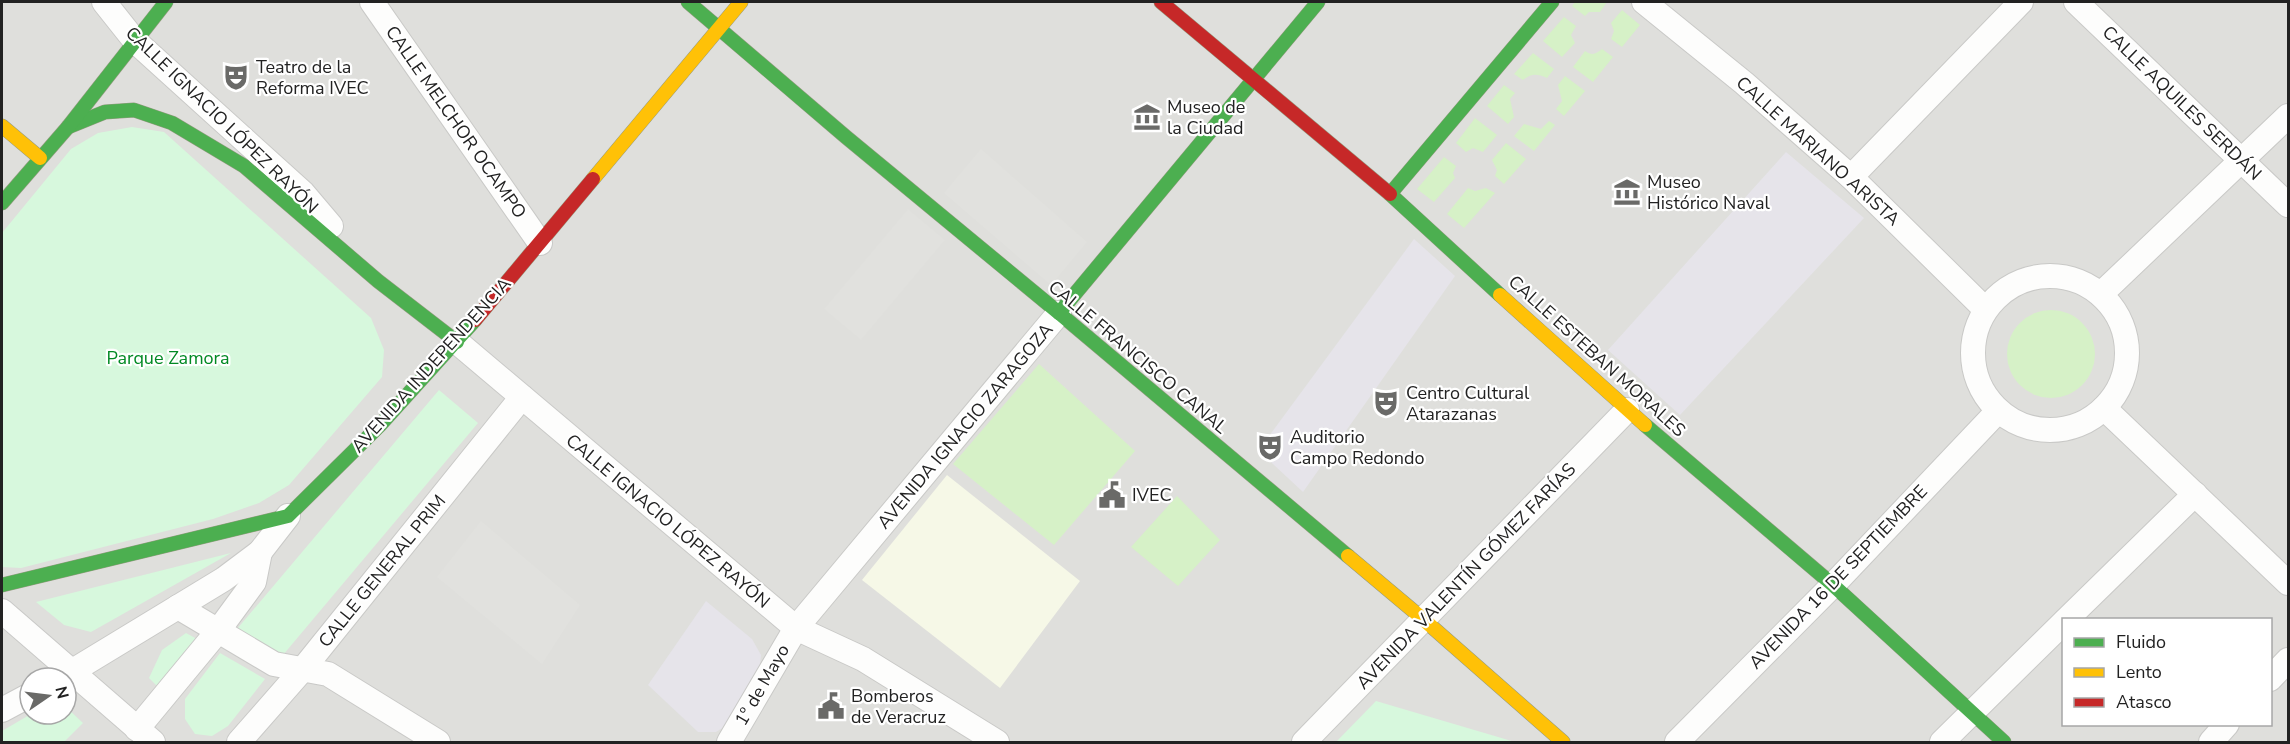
<svg xmlns="http://www.w3.org/2000/svg" width="2290" height="744" font-family="'Nunito Sans',sans-serif">
  <rect width="100%" height="100%" fill="#f0f0eb"/>
  <!-- residential -->
  <path fill="#dfdfdc" fill-rule="evenodd" d="M2,2H2288V742H2ZM2064,620H2270V724H2064ZM30,678H66V714H30Z"/>
  <!-- education -->
  <path fill="#f6f8e7" d="M947,475L1080,581L1000,688L862,580Z"/>
  <!-- grass -->
  <g fill="#d6f1c7">
    <path d="M1575,2H1607L1600,12H1589L1585,16L1572,6Z"/>
    <path d="M1622,10L1640,25L1622,47L1611,39L1614,31L1611,23Z"/>
    <path d="M1564,17L1576,26L1571,35L1575,43L1562,57L1543,41Z"/>
    <path d="M1602,49L1613,57L1593,82L1573,67L1585,51C1592,56 1596,54 1602,49Z"/>
    <path d="M1533,53L1554,69L1547,78C1537,74 1532,73 1523,80L1514,74Z"/>
    <path d="M1565,76L1585,91L1564,116L1556,109L1562,101L1558,85Z"/>
    <path d="M1504,85L1515,93L1510,99L1514,117L1508,124L1487,106Z"/>
    <path d="M1475,118L1497,135L1483,152L1473,148L1466,152L1456,143Z"/>
    <path d="M1549,121L1555,125L1534,151L1514,136L1524,124L1541,129Z"/>
    <path d="M1506,143L1526,159L1504,184L1495,176L1497,170L1492,160Z"/>
    <path d="M1444,157L1456,166L1453,173L1455,178L1434,202L1417,189Z"/>
    <path d="M1468,188L1475,191L1486,188L1495,193L1464,228L1447,214Z"/>
    <circle cx="2051" cy="354" r="44"/>
    <path d="M1039,364L1135,451L1054,545L953,464Z"/>
    <path d="M1177,496L1220,540L1178,586L1131,547Z"/>
  </g>
  <!-- park -->
  <g fill="#d7f8dd">
    <path d="M132,127L164,132L371,318L384,350L382,377L289,485L259,503L213,519L21,568L2,567V233L71,149L98,133Z"/>
    <path d="M439,390L478,423L283,655L237,629Z"/>
    <path d="M231,553L91,632L64,625L36,602Z"/>
    <path d="M186,633L197,639L158,687L149,678L162,650Z"/>
    <path d="M220,653L265,679L228,726L212,736L195,734L185,719V699Z"/>
    <path d="M1376,701L1515,742H1336Z"/>
    <path d="M66,707L83,723L64,742H2V731L31,714H66Z"/>
  </g>
  <!-- parking -->
  <g fill="#e1e1de">
    <path d="M981,149L1087,242L1051,285L944,193Z"/>
    <path d="M908,209L945,240L861,340L824,309Z"/>
    <path d="M481,521L580,605L542,664L437,577Z"/>
  </g>
  <!-- plaza -->
  <g fill="#e6e4ea">
    <path d="M1786,152L1864,218L1680,415L1608,350Z"/>
    <path d="M1414,239L1455,276L1303,492L1261,453L1269,436Z"/>
    <path d="M706,601L752,639L761,655L759,676L732,722L716,732H698L648,685Z"/>
  </g>
  <g fill="none" stroke-linecap="round" stroke-linejoin="round">
    <defs>
      <g id="street">
        <path d="M104,2L135,41L303,193L331,226"/>
        <path d="M372,2L540,243"/>
        <path d="M1644,2L1744,83L1851,177L1985,309"/>
        <path d="M2076,2L2288,205"/>
        <path d="M1851,177L2021,2"/>
        <circle cx="2050" cy="353" r="77"/>
        <path d="M2101,294L2288,116"/>
        <path d="M457,342L796,628L863,659L997,742"/>
        <path d="M2104,408L2288,583"/>
        <path d="M178,607L274,664L328,674L438,742"/>
        <path d="M2,611L153,742"/>
        <path d="M2066,620L2195,494"/>
        <path d="M61,678L224,579L260,552L288,516"/>
        <path d="M2270,679L2288,660"/>
        <path d="M2,710L30,695"/>
        <path d="M137,729L218,631L254,582L260,552"/>
        <path d="M239,742L303,669L522,397"/>
        <path d="M729,742L796,628L1059,313"/>
        <path d="M1304,742L1627,410"/>
        <path d="M1677,742L1833,585L1998,411"/>
        <path d="M1942,742L2064,622"/>
        <path d="M2211,742L2227,724"/>
      </g>
      <g id="fast">
        <path d="M688,2L846,137L1059,313"/>
        <path d="M1318,2L1059,313L1348,556"/>
        <path d="M68,127L105,112L134,110L172,123L244,166L378,281L457,342"/>
        <path d="M2,203L68,127L166,2"/>
        <path d="M1500,295L1390,194L1552,2"/>
        <path d="M1645,425L1833,585L2004,742"/>
        <path d="M2,585L288,516L380,425L475,320"/>
      </g>
      <g id="slow">
        <path d="M2,126L40,158"/>
        <path d="M593,179L741,2"/>
        <path d="M1500,295L1645,425"/>
        <path d="M1348,556L1423,619L1563,742"/>
      </g>
      <g id="jam">
        <path d="M1161,2L1390,194"/>
        <path d="M475,320L593,179"/>
      </g>
    </defs>
    <!-- street casing -->
    <use href="#street" stroke="#c9c9c7" stroke-width="26"/>
    <!-- fast casing -->
    <use href="#fast" stroke="#959c81" stroke-width="15"/>
    <!-- slow casing -->
    <use href="#slow" stroke="#959c81" stroke-width="15"/>
    <!-- jam casing -->
    <use href="#jam" stroke="#959c81" stroke-width="15"/>
    <!-- street -->
    <use href="#street" stroke="#fdfdfc" stroke-width="24"/>
    <!-- fast -->
    <use href="#fast" stroke="#4caf50" stroke-width="14"/>
    <!-- slow -->
    <use href="#slow" stroke="#ffc107" stroke-width="14"/>
    <!-- jam -->
    <use href="#jam" stroke="#c62828" stroke-width="14"/>
  </g>
  <!-- icons -->
  <defs>
    <symbol id="theatre-bare" viewBox="-9 -9 18 18"><path d="M-5-5.5Q0-4 5-5.5V0Q5 5 0 6Q-5 5-5 0ZM-3.3-2.5H-1v1.5H-3.3ZM1-2.5H3.3v1.5H1ZM-2.8 1Q0 5.5 2.8 1Z" fill="#6a6a68" stroke="#fff" stroke-width="2.5" paint-order="stroke"/></symbol>
    <symbol id="museum-bare" viewBox="-9 -9 18 18"><path d="M0-6L6-3V-2H-6V-3ZM-5-1h2V3h-2ZM-1-1h2V3h-2ZM3-1h2V3H3ZM-6 4H6V6H-6Z" fill="#6a6a68" stroke="#fff" stroke-width="2.5" paint-order="stroke"/></symbol>
    <symbol id="civic-bare" viewBox="-9 -9 18 18"><path d="M-.6-6.5H3V-4.5H.6V-3L4-1V1h2V6H-6V1h2V-1L-.6-3ZM-1.2 2.5V6h2.4V2.5Z" fill="#6a6a68" stroke="#fff" stroke-width="2.5" paint-order="stroke"/></symbol>
  </defs>
  <g fill-rule="evenodd">
    <use href="#theatre-bare" x="217" y="58" width="38" height="38"/>
    <use href="#museum-bare" x="1128" y="98" width="38" height="38"/>
    <use href="#museum-bare" x="1608" y="173" width="38" height="38"/>
    <use href="#theatre-bare" x="1367" y="384" width="38" height="38"/>
    <use href="#theatre-bare" x="1251" y="428" width="38" height="38"/>
    <use href="#civic-bare" x="1093" y="476" width="38" height="38"/>
    <use href="#civic-bare" x="812" y="687" width="38" height="38"/>
  </g>
  <g text-anchor="middle" stroke-width="4.5" stroke-linejoin="round" paint-order="stroke">
    <!-- poi labels -->
    <g font-size="18" fill="#222" stroke="#fff" text-anchor="start">
      <text x="256" y="73">Teatro de la<tspan x="256" dy="21">Reforma IVEC</tspan></text>
      <text x="1167" y="113">Museo de<tspan x="1167" dy="21">la Ciudad</tspan></text>
      <text x="1647" y="188">Museo<tspan x="1647" dy="21">Histórico Naval</tspan></text>
      <text x="1406" y="399">Centro Cultural<tspan x="1406" dy="21">Atarazanas</tspan></text>
      <text x="1290" y="443">Auditorio<tspan x="1290" dy="21">Campo Redondo</tspan></text>
      <text x="1132" y="501">IVEC</text>
      <text x="851" y="702">Bomberos<tspan x="851" dy="21">de Veracruz</tspan></text>
    </g>
    <!-- street labels -->
    <g font-size="18" fill="#222" stroke="#fff">
      <text transform="translate(2182 103) rotate(44)" y="6">CALLE AQUILES SERDÁN</text>
      <text transform="translate(222 120) rotate(44)" y="6">CALLE IGNACIO LÓPEZ RAYÓN</text>
      <text transform="translate(456 122) rotate(55)" y="6">CALLE MELCHOR OCAMPO</text>
      <text transform="translate(1818 151) rotate(42)" y="6">CALLE MARIANO ARISTA</text>
      <text transform="translate(1597 356) rotate(42)" y="6">CALLE ESTEBAN MORALES</text>
      <text transform="translate(1138 357) rotate(40)" y="6">CALLE FRANCISCO CANAL</text>
      <text transform="translate(431 365) rotate(-48)" y="6">AVENIDA INDEPENDENCIA</text>
      <text transform="translate(965 426) rotate(-50)" y="6">AVENIDA IGNACIO ZARAGOZA</text>
      <text transform="translate(668 521) rotate(40)" y="6">CALLE IGNACIO LÓPEZ RAYÓN</text>
      <text transform="translate(382 571) rotate(-51)" y="6">CALLE GENERAL PRIM</text>
      <text transform="translate(1466 576) rotate(-46)" y="6">AVENIDA VALENTÍN GÓMEZ FARÍAS</text>
      <text transform="translate(1838 577) rotate(-46)" y="6">AVENIDA 16 DE SEPTIEMBRE</text>
      <text transform="translate(762 685) rotate(-60)" y="6">1º de Mayo</text>
    </g>
    <!-- park labels -->
    <g font-size="18" fill="#018923" stroke="#fff">
      <text x="168" y="364">Parque Zamora</text>
    </g>
  </g>
  <!-- border -->
  <rect width="2290" height="744" fill="none" stroke="#222222" stroke-width="6"/>
  <!-- legend -->
  <rect x="2062" y="618" width="210" height="108" fill="#ffffff" stroke="#a7a7a7" stroke-width="1.5"/>
  <rect x="2074" y="638" width="30" height="9" fill="#4caf50" stroke="#a7a7a7" stroke-width="1.5"/>
  <text x="2116" y="648" font-size="18" fill="#222222">Fluido</text>
  <rect x="2074" y="668" width="30" height="9" fill="#ffc107" stroke="#a7a7a7" stroke-width="1.5"/>
  <text x="2116" y="678" font-size="18" fill="#222222">Lento</text>
  <rect x="2074" y="698" width="30" height="9" fill="#c62828" stroke="#a7a7a7" stroke-width="1.5"/>
  <text x="2116" y="708" font-size="18" fill="#222222">Atasco</text>
  <!-- north arrow -->
  <g transform="translate(48 696) rotate(76)"><circle r="28" fill="#ffffff" stroke="#a7a7a7" stroke-width="1.5"/>
  <path d="M0-4.5L10 22L0 15L-10 22Z" fill="#6a6a68"/>
  <text y="-9" font-size="16" font-weight="bold" text-anchor="middle" fill="#222222">N</text>
  </g>
</svg>
